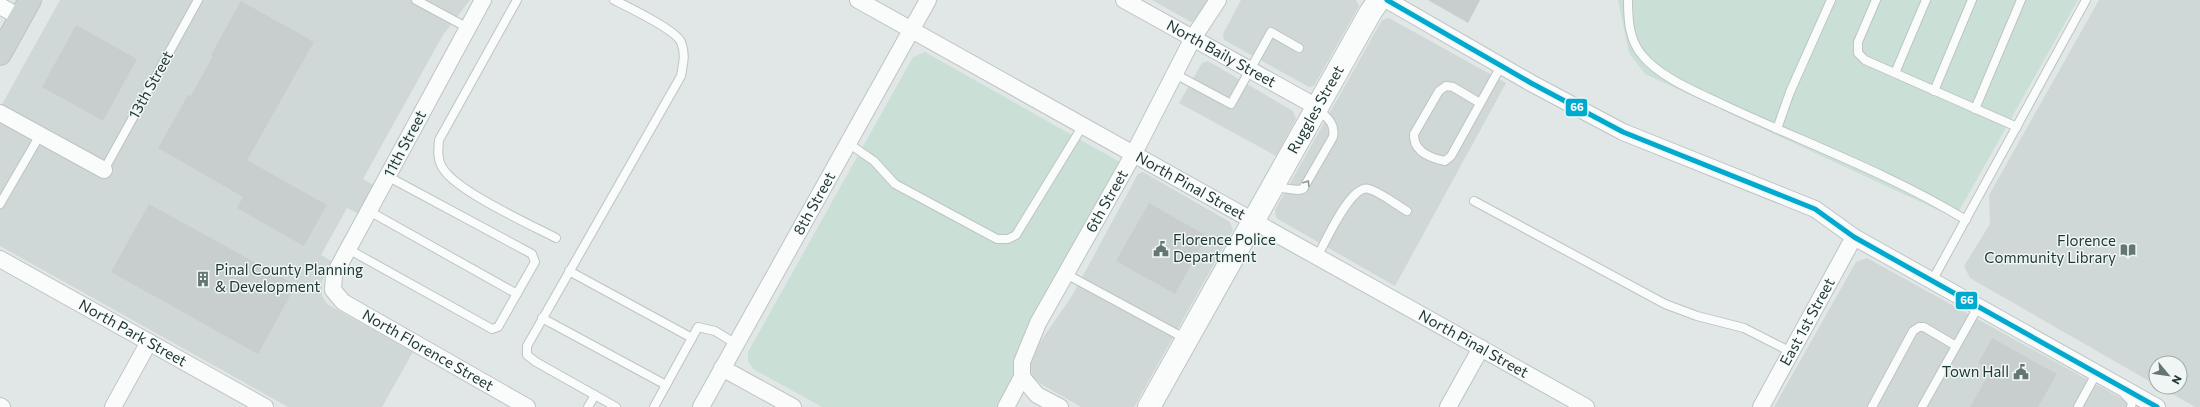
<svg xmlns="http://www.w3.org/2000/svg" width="2200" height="407" font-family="Commissioner,sans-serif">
  <rect width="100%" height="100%" fill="#e1e7e6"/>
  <!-- built -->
  <g fill="#cfd8d6">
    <path d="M60,0H470L443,35L363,179L375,186L359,214L347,208L321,255L333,262L322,281V296L327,304L413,352L382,407H288L0,246V108Z"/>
    <path d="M1152,0H1209L1198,19L1191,22Z"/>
    <path d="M1241,0H1356L1359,6L1314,86L1309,87L1224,40L1223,34Z"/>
    <path d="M2099,0H2200V407H2195L2160,387H2180V363H2156V385L1970,278L1964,266L1990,224L1989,195Z"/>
    <path d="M1389,18L1506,83L1395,286L1276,218L1275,210L1382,20Z"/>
    <path d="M1208,61L1293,111L1296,119L1276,156L1179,103L1202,63Z"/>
    <path d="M1143,172L1230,222L1233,230L1134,407H1081L1041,384L1032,376L1030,365L1040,342L1072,296L1138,174Z"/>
    <path d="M1867,258L2137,407H1774L1856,262Z"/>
  </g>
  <!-- green -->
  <g fill="#cae0d6">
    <path d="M1618,0H2078L1955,218L1645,74L1629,53Z"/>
    <path d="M925,52L1118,161L1122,168L999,407H822L753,369L748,361V352L913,57Z"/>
  </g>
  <!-- building -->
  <g fill="#c8cecd">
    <path d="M1428,0H1480L1468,23Z"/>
    <path d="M241,1L314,42L247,160L327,205L304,246L237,208L243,197L158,148L188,95L191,96L213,56L211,55Z"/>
    <path d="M76,25L137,59L103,121L42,87Z"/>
    <path d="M1149,203L1207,236L1175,294L1116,261Z"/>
    <path d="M149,204L296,285L258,354L111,272Z"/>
    <path d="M1992,338L2057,374L2038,407H1970L1991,370L1978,363Z"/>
  </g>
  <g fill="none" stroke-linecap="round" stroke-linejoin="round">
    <defs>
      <g id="lane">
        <path d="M416,0L468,28"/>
        <path d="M517,0L439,140C438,151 437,161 444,170C459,192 529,224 556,238"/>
        <path d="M614,0C628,7 676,30 681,42C686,54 683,64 681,76L527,346V355L536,362L616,407"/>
        <path d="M1628,0C1628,19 1629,40 1642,55C1659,77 1699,93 1724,105C1805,143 1889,173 1966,220"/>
        <path d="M1876,0L1858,42V53L1865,60L2017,127"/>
        <path d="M1895,73L1926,0"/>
        <path d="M1175,74L1231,104L1271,32L1299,48"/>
        <path d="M1934,91L1972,0"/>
        <path d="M1480,103L1453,87L1446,86L1439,91L1414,134C1413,151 1430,158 1445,161L1451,156L1501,66"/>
        <path d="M1975,109L2021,0"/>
        <path d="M1777,129L1790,92L1831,0"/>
        <path d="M848,143L874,161L895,184L997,239H1008L1016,235L1082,127"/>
        <path d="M104,170L198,0"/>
        <path d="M1273,187L1298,190L1303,189L1333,137C1336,123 1326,117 1317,108"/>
        <path d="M1474,201L1665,304L1697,316L1744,328L1791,352"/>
        <path d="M0,204L40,135"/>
        <path d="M369,211L517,294"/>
        <path d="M348,249L492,329L498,327L535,262L532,254L387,176"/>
        <path d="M1317,257C1325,243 1351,183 1369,189C1382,193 1395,204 1407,211"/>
        <path d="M569,271L692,338"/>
        <path d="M1066,274L1186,339"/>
        <path d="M1932,281L2086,0"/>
        <path d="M542,318L666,385"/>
        <path d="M2125,395L2132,402L2131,407"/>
        <path d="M588,407L595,395"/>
        <path d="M654,407L698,327L715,331L736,344"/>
        <path d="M1872,407L1913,331L1919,327H1924L1956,346"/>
        <path d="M1922,407L1978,307"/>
        <path d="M2078,407L2096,374"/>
      </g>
      <g id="street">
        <path id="s1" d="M483,0L334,275L333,290L343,302L527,407"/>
        <path id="s2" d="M858,0L1586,407"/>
        <path id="s3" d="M1124,0L1317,107"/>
        <path d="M1387,0L1531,83L1623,132L1815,209L1854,237L2157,407"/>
        <path d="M0,6L20,17"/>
        <path d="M0,113L104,170"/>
        <path id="s4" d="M0,259L265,407"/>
        <path d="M722,368L793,407"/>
        <path d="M1022,377L1037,395L1060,407"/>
        <path d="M0,406L2,407"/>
        <path d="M113,407L149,342"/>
        <path id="s5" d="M701,407L928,0"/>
        <path id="s6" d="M1006,407L1022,377V362L1038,323L1133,155L1193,38L1218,0"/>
        <path d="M1448,407L1481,348"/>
        <path id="s7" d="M1761,407L1854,237"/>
      </g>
      <g id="secondary">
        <path id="s8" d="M1149,407L1370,13L1379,0"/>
      </g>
      <path id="primary" d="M0,54L30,0"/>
    </defs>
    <!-- lane casing -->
    <use href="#lane" stroke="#bec4c3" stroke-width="10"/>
    <!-- street casing -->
    <use href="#street" stroke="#bec4c3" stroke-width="18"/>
    <!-- secondary casing -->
    <use href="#secondary" stroke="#bdc5c3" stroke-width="24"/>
    <!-- primary casing -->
    <use href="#primary" stroke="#bbc3c3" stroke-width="24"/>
    <!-- lane -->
    <use href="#lane" stroke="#fafbfb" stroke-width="8"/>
    <!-- street -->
    <use href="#street" stroke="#fafbfb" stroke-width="16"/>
    <!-- secondary -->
    <use href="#secondary" stroke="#fafbfb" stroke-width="22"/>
    <!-- primary -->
    <use href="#primary" stroke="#ccd4d3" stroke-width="22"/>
    <defs>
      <path id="bus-1" d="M1387,0L1531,83L1623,132L1815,209L1854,237L2157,407"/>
    </defs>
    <!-- bus-1 casing -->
    <use href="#bus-1" stroke="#eff6f4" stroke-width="8"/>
    <!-- bus-1 -->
    <use href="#bus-1" stroke="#00a9ce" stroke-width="5"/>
  </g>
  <!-- one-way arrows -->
  <defs><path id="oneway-chevron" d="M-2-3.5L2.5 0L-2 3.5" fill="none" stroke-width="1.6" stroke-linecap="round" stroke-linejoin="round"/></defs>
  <use stroke="#8d9a99" href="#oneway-chevron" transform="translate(1307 183) rotate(-58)"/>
  <!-- icons -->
  <defs>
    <symbol id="civic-bare" viewBox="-9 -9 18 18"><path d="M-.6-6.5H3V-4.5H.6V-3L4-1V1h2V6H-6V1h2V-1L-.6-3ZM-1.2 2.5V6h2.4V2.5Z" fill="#647674" stroke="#eff6f4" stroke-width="2.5" paint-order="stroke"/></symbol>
    <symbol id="library-bare" viewBox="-9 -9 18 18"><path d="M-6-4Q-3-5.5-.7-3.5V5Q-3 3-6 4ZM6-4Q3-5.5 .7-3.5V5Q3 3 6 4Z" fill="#647674" stroke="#eff6f4" stroke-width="2.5" paint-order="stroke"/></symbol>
    <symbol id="building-bare" viewBox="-9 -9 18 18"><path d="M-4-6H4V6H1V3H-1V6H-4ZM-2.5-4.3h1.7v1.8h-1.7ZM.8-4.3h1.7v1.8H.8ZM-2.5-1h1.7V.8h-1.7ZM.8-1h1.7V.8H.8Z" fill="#647674" stroke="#eff6f4" stroke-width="2.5" paint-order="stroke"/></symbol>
  </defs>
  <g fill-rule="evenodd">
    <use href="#civic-bare" x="1150" y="238" width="22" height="22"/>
    <use href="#library-bare" x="2117" y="239" width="22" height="22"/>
    <use href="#building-bare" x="192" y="268" width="22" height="22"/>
    <use href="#civic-bare" x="2010" y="361" width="22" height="22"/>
  </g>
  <g text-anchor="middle" stroke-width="3" stroke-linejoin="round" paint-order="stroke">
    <!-- street labels -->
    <g font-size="15" fill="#203937" stroke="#eff6f4">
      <text dy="5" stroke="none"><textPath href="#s3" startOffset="111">North Baily Street</textPath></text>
      <text transform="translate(151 85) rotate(-61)" y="5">13th Street</text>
      <text dy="5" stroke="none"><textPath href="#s8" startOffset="341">Ruggles Street</textPath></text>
      <text transform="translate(405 144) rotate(-62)" y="5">11th Street</text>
      <text dy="5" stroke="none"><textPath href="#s2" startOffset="381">North Pinal Street</textPath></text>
      <text dy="5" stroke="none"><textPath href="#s6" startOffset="231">6th Street</textPath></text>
      <text dy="5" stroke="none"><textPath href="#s5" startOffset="233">8th Street</textPath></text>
      <text dy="5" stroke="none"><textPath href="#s7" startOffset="97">East 1st Street</textPath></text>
      <text dy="5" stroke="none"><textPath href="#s4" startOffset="152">North Park Street</textPath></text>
      <text dy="5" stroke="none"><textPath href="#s2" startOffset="705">North Pinal Street</textPath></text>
      <text dy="5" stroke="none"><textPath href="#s1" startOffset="441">North Florence Street</textPath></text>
    </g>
    <!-- poi labels -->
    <g font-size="15" fill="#203937" stroke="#eff6f4" text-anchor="start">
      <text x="1173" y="245">Florence Police<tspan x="1173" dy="17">Department</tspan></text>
      <text x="2116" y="246" text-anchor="end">Florence<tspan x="2116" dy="17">Community Library</tspan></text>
      <text x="215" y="275">Pinal County Planning<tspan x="215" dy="17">&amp; Development</tspan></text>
      <text x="2009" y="377" text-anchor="end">Town Hall</text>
    </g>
  </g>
  <g stroke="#eff6f4" stroke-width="1.5">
    <rect x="1565" y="98" width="23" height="19" rx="4" fill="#00a9ce"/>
    <rect x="1955" y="291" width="23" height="19" rx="4" fill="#00a9ce"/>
  </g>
  <g font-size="11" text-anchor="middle" font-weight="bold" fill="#fff">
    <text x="1577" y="111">66</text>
    <text x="1967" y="304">66</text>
  </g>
  <!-- north arrow -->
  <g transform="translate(2168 375) rotate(119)"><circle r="19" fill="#eff6f4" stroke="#9caaa8"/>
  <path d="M0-3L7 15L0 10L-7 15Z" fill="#647674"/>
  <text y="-6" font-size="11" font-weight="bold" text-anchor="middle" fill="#203937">N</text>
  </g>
</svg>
